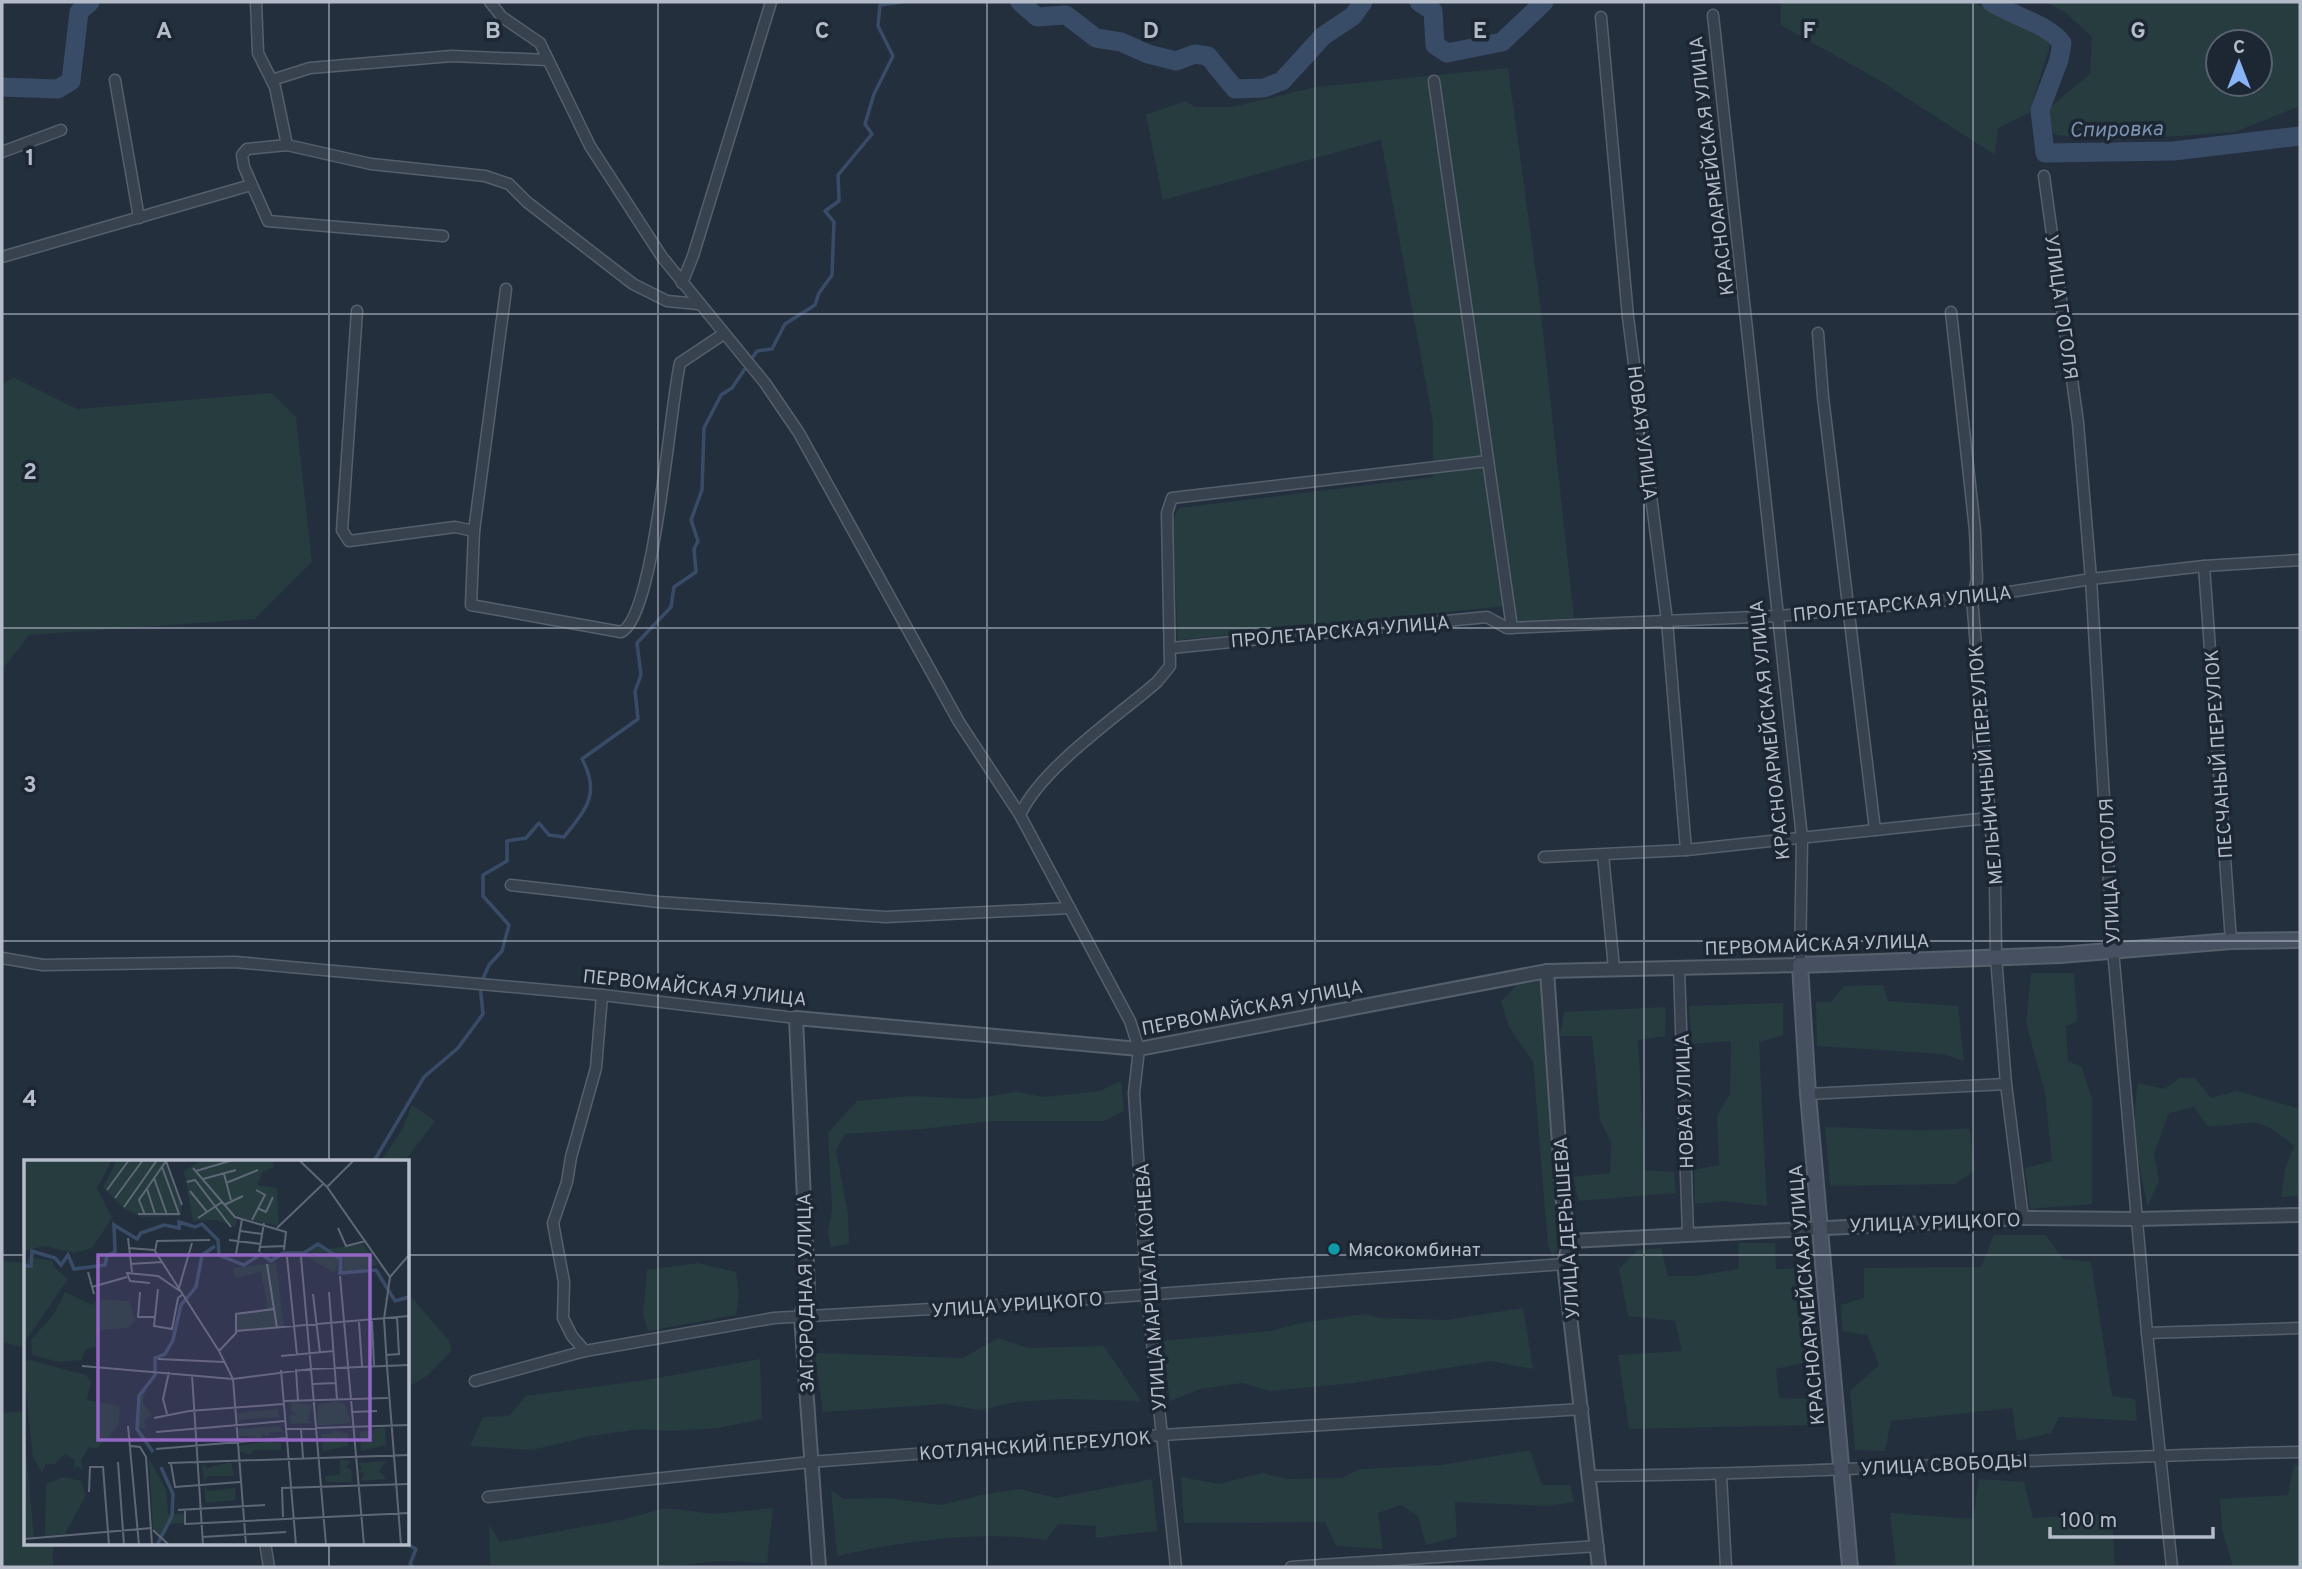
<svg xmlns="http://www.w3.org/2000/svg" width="2302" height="1569" font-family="Overpass,sans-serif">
  <rect width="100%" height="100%" fill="#242f3e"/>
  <!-- green -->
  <g fill="#263c3f" fill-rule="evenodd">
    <path d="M1781,2H1973L2051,42L2029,113L1998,128L1995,155L1882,82L1781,25Z"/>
    <path d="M2045,2H2300V106L2235,132L2109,141L2056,135L2045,126L2044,112L2090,74L2092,37L2065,12ZM2218,42H2260V84H2218Z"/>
    <path d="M1508,68L1539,295L1574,618L1507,622L1504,606L1178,640L1172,519L1180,508L1433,477V422L1381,140L1163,200L1146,115L1185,101L1195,107H1232L1316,87Z"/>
    <path d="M13,377L77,409L272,393L296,417L312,562L255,619L29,635L2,670V385Z"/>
    <path d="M2031,973H2074L2077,1021L2066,1026L2068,1061L2082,1067L2092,1099V1204L2030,1209L2025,1168L2052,1161L2045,1093L2026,1023Z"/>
    <path d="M1542,980L1554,1173L1562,1241L1553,1257L1548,1246L1533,1062L1509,1027L1501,1001L1517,985Z"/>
    <path d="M1883,985L1888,1001L1958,1006L1964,1061L1942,1054L1817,1046L1816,1002H1831L1844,986Z"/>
    <path d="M1783,1003V1035L1759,1042L1767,1206L1724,1201L1695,1204L1694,1170L1719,1165L1717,1116L1730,1094L1731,1041L1692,1044L1689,1006Z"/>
    <path d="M1666,1007L1665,1036L1638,1040L1645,1170L1674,1172L1676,1193L1579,1201L1573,1177L1610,1173L1611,1142L1600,1120L1592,1036H1560L1564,1012Z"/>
    <path d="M2180,1078H2195L2211,1098L2237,1091L2300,1109L2298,1196L2281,1197L2285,1169L2294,1146C2252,1110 2255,1127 2207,1126L2194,1107L2169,1113L2154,1153L2159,1180L2148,1206C2139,1167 2130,1123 2138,1083L2164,1089Z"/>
    <path d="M1121,1081L1124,1111L1104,1121H992L922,1129L845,1134L836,1150L848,1214L849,1244L831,1247L828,1232L832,1209L828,1133L857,1101L911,1096L974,1099L1016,1092L1044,1097L1100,1091Z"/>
    <path d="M412,1105L435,1121L405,1161H381L402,1130Z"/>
    <path d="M1825,1127C1874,1128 1919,1133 1969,1128L1975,1170L1955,1184L1830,1186Z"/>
    <path d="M1994,1235H2046L2063,1259L2091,1262L2112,1396L2135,1399L2137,1421L2059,1417L2051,1433L2017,1441L2012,1408L1891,1421L1885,1451L1855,1450L1850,1391L1879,1365L1867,1335L1842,1331L1841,1305L1864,1298V1268L1981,1267Z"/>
    <path d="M1738,1243H1775L1776,1269L1806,1268L1812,1361L1776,1369L1779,1398L1813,1399L1814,1425L1629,1429L1618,1355L1682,1351L1675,1321L1628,1316L1619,1269L1637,1250L1661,1248L1668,1276H1695L1739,1269Z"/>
    <path d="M2,1261L26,1263V1348L2,1342Z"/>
    <path d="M698,1263L736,1272L739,1295L736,1315L648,1331L643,1314L647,1270Z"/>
    <path d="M408,1293L449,1341L452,1350L427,1376L408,1387Z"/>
    <path d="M1523,1308L1533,1369L1490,1361L1354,1383L1270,1391L1242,1383L1200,1389L1170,1401L1162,1341L1271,1331L1301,1323L1364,1314L1381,1318L1447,1320Z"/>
    <path d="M998,1338L1028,1348L1104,1346L1141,1401L1063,1399L1016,1402L980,1410L945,1404L823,1412L815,1353L963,1358Z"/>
    <path d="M760,1359L762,1419L719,1428L670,1431L641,1429L591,1436L532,1450L470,1446L483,1417L509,1416L526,1396L646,1380Z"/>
    <path d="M26,1411V1543H59L53,1548V1567H2V1413Z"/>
    <path d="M1530,1450L1542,1485H1570L1574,1502L1546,1506L1455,1502L1457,1537L1426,1545L1418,1516L1401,1505L1378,1513L1383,1549L1336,1546L1325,1522L1184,1523L1181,1477L1219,1484L1262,1473L1287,1479L1341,1478L1361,1469L1442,1465Z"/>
    <path d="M2294,1464L2300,1466V1567H2233L2222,1529L2220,1499L2288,1495Z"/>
    <path d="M1152,1479L1157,1531L1095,1538L1096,1526L1058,1524L1046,1540C979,1530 903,1541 837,1556L831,1490L844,1499L885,1498L942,1505L981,1495L1020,1489L1056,1498Z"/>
    <path d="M1979,1479L2024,1482L2033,1518L2112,1513L2115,1567H1896L1890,1513L1973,1519Z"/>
    <path d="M665,1508L713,1514L773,1508L767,1563L720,1561L662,1567H500L490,1564L489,1525L500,1542L626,1519Z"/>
  </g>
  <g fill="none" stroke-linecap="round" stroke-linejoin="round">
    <!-- stream -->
    <g stroke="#394c67" stroke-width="3.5">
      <path d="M374,1161L424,1077L458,1048L483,1014L480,985L489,965L502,951L509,925L483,896V875L507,861V841L526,838L539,823L549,835L564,837C586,809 601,794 582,759L638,719L635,691L641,675L637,643L671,607L674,587L696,572L694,549L698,541L691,520L702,490L704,428L721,395L732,388L757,351L772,349L785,324L815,305L819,293L832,275L834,222L825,211L839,201L838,175L872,134L865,124L874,94L893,56L878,26L880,5L901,2"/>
      <path d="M405,1543L416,1549L410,1564L413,1567"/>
    </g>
    <!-- river -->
    <g stroke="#394c67" stroke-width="19">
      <path d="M1020,2L1037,17L1066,15L1096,38L1121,42L1148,54L1176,61L1195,54L1208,56L1235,89L1264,88L1282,81L1323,36L1353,16L1363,2"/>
      <path d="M1419,2L1433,11L1435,45L1447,53L1502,42L1544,2"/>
      <path d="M1991,2C2010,15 2050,25 2062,43L2059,60L2040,110L2045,153L2174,151L2300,136"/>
      <path d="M2,87L58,89L71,81L79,12L90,2"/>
    </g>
    <defs>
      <g id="minor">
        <path d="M256,2L258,53L275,87L287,145"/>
        <path d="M490,2L502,17L540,43L590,146L662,257L765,383L799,433L959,722L1020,815"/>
        <path d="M1713,15L1802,838L1800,965"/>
        <path d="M1601,17L1628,317L1667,621L1686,850"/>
        <path d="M115,80L139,218"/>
        <path d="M272,80L310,68L452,56L547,60"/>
        <path d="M1434,81L1512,628"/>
        <path d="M2,152L61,130"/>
        <path d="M2044,176L2078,423L2091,579L2113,950L2147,1333L2172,1567"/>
        <path d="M443,236L268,221L244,167L242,155L247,149L287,145L371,164L485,176L509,184L527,202L633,284L667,301L698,304"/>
        <path d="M2,257L251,185"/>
        <path d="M682,283L693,256L771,2"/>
        <path d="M506,289L474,531L471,605L621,632C655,617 670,405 680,363L722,335"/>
        <path d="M357,311L342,530L349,541L455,527L474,531"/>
        <path d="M1951,312L1975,530L1977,580L1972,598L1995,880L1996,957L2006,1084L2023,1218"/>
        <path d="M1818,333L1823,397L1875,830"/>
        <path d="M2204,566L2231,941"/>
        <path d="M1171,648L1487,617L1507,628L1777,616L1972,598L2091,579L2204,566L2300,560"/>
        <path d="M1603,855L1614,968"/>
        <path d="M1544,857L1686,850L1989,818"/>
        <path d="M511,885L659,902L886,917L1070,908"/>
        <path d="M2,958L43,965L235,962L602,995L796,1018"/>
        <path d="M1679,968L1688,1234"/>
        <path d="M1808,1094L2006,1084"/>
        <path d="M2147,1333L2300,1328"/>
        <path d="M585,1351L572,1336L563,1318L564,1282L553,1223L567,1182L571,1157L596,1068L602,995"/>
        <path d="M475,1381L585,1351L774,1318L1034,1303L1564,1264"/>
        <path d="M1721,1475L1726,1567"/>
        <path d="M1589,1476C1826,1474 2063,1456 2300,1452"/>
        <path d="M488,1497L810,1462L1161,1435L1583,1409"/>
        <path d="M265,1543L269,1567"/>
        <path d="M1176,1567L1147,1295L1134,1093L1139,1049L1130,1021L1020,815C1041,768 1117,717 1157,682L1170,666L1167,513L1172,498L1488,461"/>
        <path d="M1291,1567L1598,1546"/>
      </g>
      <g id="tertiary">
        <path d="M1547,971L1563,1202L1570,1241L1564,1264L1599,1567"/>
        <path d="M1570,1241L2023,1218L2137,1219L2300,1215"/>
        <path d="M819,1567L801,1316L808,1290L796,1018L1139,1049L1547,971L1800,965"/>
      </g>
      <path id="secondary" d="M1850,1567L1808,1094L1800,965L2060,955L2231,941L2300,940"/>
    </defs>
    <!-- minor casing -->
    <use href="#minor" stroke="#565f6c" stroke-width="13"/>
    <!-- tertiary casing -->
    <use href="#tertiary" stroke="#565f6c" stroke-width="16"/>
    <!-- secondary casing -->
    <use href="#secondary" stroke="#565f6c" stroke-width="18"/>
    <!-- minor -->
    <use href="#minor" stroke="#38414e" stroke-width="10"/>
    <!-- tertiary -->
    <use href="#tertiary" stroke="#38414e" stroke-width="12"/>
    <!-- secondary -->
    <use href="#secondary" stroke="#465061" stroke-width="14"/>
  </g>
  <!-- grid -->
  <path fill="none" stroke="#b4bcc9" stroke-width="2" stroke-opacity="0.55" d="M329,2V1161M658,2V1567M987,2V1567M1315,2V1567M1644,2V1567M1973,2V1567M2,314H2300M2,628H2300M2,941H2300M2,1255H26M408,1255H2300M329,1543V1567"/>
  <!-- markers -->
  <circle fill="#0f9aa8" stroke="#1d2633" stroke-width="2.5" cx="1334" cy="1249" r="7"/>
  <g text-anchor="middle" stroke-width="7" stroke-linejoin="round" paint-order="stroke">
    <!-- street labels -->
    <g font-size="19" fill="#b4bcc9" stroke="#1d2633">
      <text transform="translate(1711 166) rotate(-97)" y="7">КРАСНОАРМЕЙСКАЯ УЛИЦА</text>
      <text transform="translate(2062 307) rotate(82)" y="7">УЛИЦА ГОГОЛЯ</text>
      <text transform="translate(1643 433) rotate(83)" y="7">НОВАЯ УЛИЦА</text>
      <text transform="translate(1902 603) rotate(-6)" y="7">ПРОЛЕТАРСКАЯ УЛИЦА</text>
      <text transform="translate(1340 631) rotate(-5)" y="7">ПРОЛЕТАРСКАЯ УЛИЦА</text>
      <text transform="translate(1769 730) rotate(-96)" y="7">КРАСНОАРМЕЙСКАЯ УЛИЦА</text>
      <text transform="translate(2218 754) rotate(-94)" y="7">ПЕСЧАНЫЙ ПЕРЕУЛОК</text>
      <text transform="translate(1985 765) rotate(-95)" y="7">МЕЛЬНИЧНЫЙ ПЕРЕУЛОК</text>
      <text transform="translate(2109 871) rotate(-93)" y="7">УЛИЦА ГОГОЛЯ</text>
      <text transform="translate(1817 944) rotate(-2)" y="7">ПЕРВОМАЙСКАЯ УЛИЦА</text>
      <text transform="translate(695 987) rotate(6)" y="7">ПЕРВОМАЙСКАЯ УЛИЦА</text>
      <text transform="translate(1252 1007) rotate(-11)" y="7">ПЕРВОМАЙСКАЯ УЛИЦА</text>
      <text transform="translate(1684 1101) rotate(-92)" y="7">НОВАЯ УЛИЦА</text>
      <text transform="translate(1935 1222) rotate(-2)" y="7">УЛИЦА УРИЦКОГО</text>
      <text transform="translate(1566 1228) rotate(-94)" y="7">УЛИЦА ДЕРЫШЕВА</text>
      <text transform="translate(1150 1287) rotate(-94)" y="7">УЛИЦА МАРШАЛА КОНЕВА</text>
      <text transform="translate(805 1293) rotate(-91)" y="7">ЗАГОРОДНАЯ УЛИЦА</text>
      <text transform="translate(1806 1295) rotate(-95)" y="7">КРАСНОАРМЕЙСКАЯ УЛИЦА</text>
      <text transform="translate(1017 1304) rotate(-4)" y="7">УЛИЦА УРИЦКОГО</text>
      <text transform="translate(1035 1445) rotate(-4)" y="7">КОТЛЯНСКИЙ ПЕРЕУЛОК</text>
      <text transform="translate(1944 1464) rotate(-3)" y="7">УЛИЦА СВОБОДЫ</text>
    </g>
    <!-- poi labels -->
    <g font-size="19" fill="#b4bcc9" stroke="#1d2633" text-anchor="start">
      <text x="1348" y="1256">Мясокомбинат</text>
    </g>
    <!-- water labels -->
    <g font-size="21" font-style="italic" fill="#7c92b1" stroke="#1d2633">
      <text transform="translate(2116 129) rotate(-1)" y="7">Спировка</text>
    </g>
  </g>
  <!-- overview -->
  <g transform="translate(24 1160)">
    <rect width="385" height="385" fill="#242f3e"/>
    <path d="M0,0H88L73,28L88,58L68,88L51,93L20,86L0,91ZM93,0H140L158,46L156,56L117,57L99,48L79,27ZM178,0H248L250,7L239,12L233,25L253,28L255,66L213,57L198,43L213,59L211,67L192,60L169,61L160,11ZM339,84L354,104L338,110L317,111L321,99L304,89ZM295,87L316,100L310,113L285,98L287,89ZM5,97L29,101V106L44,119L0,183V107ZM252,103L260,168L213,170V155L243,151V145L237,112L211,118L209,108ZM41,132L68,145L75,139L106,141L111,161L104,168L77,170L71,178L73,186L61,190L58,200L35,202L8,195L7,180L30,154ZM6,200L62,215L67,222L63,240L96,246L94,266L73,289L65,287L57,300L59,312L54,306L50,309L51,300L41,294L31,304H22L18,313L9,297L0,214V202ZM123,225L119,243L127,254L120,261L122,268L113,269L116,237ZM310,241L321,244L327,263L293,266L294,245ZM268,242L288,245L284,260L288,263L267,264L265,255L273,254L266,250ZM254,249L255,257L212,260L211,253ZM255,266L260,272H246L243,277L239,273L237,278L214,275V269ZM361,267L362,285L337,291L336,272ZM0,270L10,378L0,379ZM308,270L324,274V286L299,291L297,274H307ZM246,281L257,283V290H230L226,295L215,291V286ZM125,298L142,330L144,354H160V363L141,365L138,376L129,368ZM316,299L327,301L322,307L327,309L328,322H302L301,316L316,315ZM362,301L355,311L362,319L337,321L340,313L334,312L338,309L334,303ZM207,302L210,316H184L180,322L178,303L183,308ZM40,317L57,321L62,335L41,374L21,376L22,324ZM180,326L185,331L211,328V340L182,343Z" fill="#263c3f"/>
    <path fill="none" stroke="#394c67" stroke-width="3.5" d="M0,106H7L8,91L31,98L37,105L44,95L50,109L81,105L83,96L91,92L90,65L113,79L117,73L140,65L155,68V62L171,67L178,64L194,80L195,95L220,105L237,94L247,101L259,93H280L294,84L317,99L316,113L352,110L371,141L385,137M129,292L113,269L115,236L131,215V198L141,194L149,180L157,145L172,127L178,95L191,86M133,385L148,356L149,334L137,307"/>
    <path fill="none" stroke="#5e6776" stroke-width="2" d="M275,0L303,27L366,117L360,159L363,206M142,1L158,45M169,8L211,57L262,72L260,90M172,11L209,0M200,14L207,40M130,18L143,55M179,19L212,10M163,22L171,20L207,67M202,23L234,10M303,27L330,0M123,29L131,54M83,30L105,0M166,31L183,52M91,38L119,0M200,45L219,36M100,47L133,0M233,48L242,52L249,37M114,54H155L138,7M121,55L115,40L142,1M174,58L198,42M228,60L241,35L232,30M253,68L299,24M314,68L322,86L342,81M217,71L238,74M104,78L108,112M186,80L133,81L131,91L195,191M205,80L237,84M236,87L260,86M104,88L130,90M235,92L240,63M212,94L218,59M263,97L273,195M106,104L139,102M243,104L253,168M64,112L70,134M316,116L340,385M366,117L385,95M126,123L106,121L103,113L134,116L156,131M68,127L103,117M155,128L168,83M134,129L130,166L148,169L154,138L159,134M116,132L114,157H130M305,132L313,239M289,134L296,193M348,161L350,206M335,162L338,206M212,171L385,156M362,195L375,194L373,157M257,196L309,191M134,199L200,202M58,206L209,219L287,209L277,97M363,206L377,385M272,209L274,241M257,210L272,385M168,215L179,385M289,224L311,223M260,241L364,238M328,252L353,251M143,254L139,239L145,212M130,258L165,251L259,244M104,266L115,385M262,269L385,265M277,269L279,298M132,272L261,261M107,286L116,287L122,297L128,385M132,289L262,278M94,302L100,385M144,303L385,295M147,304L151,327L216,322M65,332L66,307H79L85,385M161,349V364L385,353M154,350L241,345M259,357L258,328L385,324M129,370L145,385M178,377L262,372M0,379L128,368M222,385L209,219L195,191L212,173V154L250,149M302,385L287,209L385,205"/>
    <path fill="#9266c3" fill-opacity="0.15" stroke="#9266c3" stroke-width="3.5" d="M74,95H346V280H74Z"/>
    <rect width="385" height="385" fill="none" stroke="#b4bcc9" stroke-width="3.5"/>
  </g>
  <g font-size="23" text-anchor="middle" font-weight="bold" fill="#b4bcc9" stroke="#1d2633" stroke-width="7" stroke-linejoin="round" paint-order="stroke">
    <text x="164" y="38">A</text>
    <text x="493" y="38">B</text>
    <text x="822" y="38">C</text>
    <text x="1151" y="38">D</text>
    <text x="1480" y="38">E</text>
    <text x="1809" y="38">F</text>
    <text x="2138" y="38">G</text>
    <text x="30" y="165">1</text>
    <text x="30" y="479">2</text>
    <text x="30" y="792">3</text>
    <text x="30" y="1106">4</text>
  </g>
  <!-- border -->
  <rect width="2302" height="1569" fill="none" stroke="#b4bcc9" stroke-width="7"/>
  <!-- north arrow -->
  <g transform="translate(2239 63)"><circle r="33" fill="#1d2633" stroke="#59626f" stroke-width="2"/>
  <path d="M0-5L12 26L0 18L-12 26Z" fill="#8ab4f8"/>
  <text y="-10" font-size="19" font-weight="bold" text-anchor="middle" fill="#b4bcc9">С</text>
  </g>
  <!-- scale -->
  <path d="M2050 1527v10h163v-10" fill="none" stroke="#b4bcc9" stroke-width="3.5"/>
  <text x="2060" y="1527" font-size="21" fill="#b4bcc9" stroke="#1d2633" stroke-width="5" paint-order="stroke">100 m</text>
</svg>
